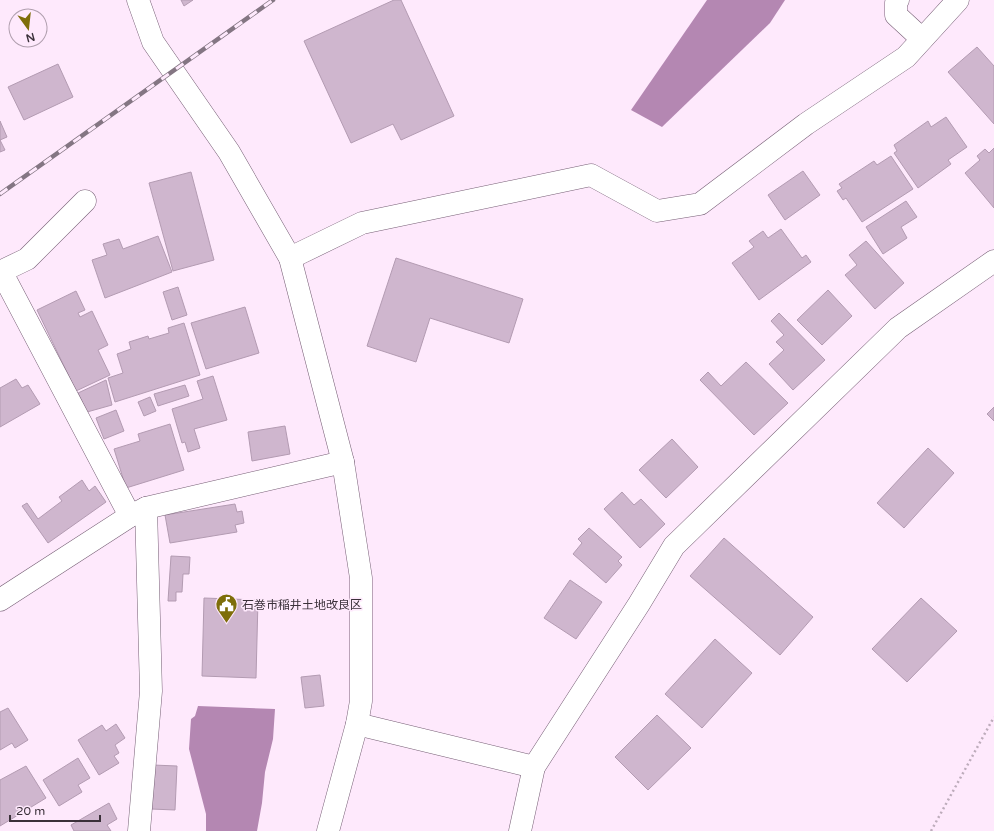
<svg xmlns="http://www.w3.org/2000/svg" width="994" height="831" font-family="'Varela Round','Noto Sans JP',sans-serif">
  <rect width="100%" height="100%" fill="#fee9fc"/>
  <!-- water -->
  <g fill="#b487b2">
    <path d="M707,0H785L770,23L662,127L631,110Z"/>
    <path d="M198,706L275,709L273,739L265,772L262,803L257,831H206V814L189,749L191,719L195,716Z"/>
  </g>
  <!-- building -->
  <g fill="#cfb6ce" stroke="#b39bb2">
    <path d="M181,0H193L184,6Z"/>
    <path d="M394,0H401L454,116L401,140L393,124L351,143L304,41Z"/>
    <path d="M977,47L994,66V124L948,72Z"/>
    <path d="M58,64L73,97L24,120L8,87Z"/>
    <path d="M946,117L967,147L948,160L951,164L918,188L894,153L897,151L894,145L928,121L931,127Z"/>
    <path d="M0,121L7,137L0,140L5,150L0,152Z"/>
    <path d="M994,148V208L965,173L980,160L977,156L985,149L989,153Z"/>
    <path d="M891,156L913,189L862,222L846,198L843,200L837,191L842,188L839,184L874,161L877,165Z"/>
    <path d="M803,171L820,195L785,220L768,195Z"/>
    <path d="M191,172L214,260L173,271L149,183Z"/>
    <path d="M906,201L917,217L901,227L907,238L883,254L866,227Z"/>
    <path d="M781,229L802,258L806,255L811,262L759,300L732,263L754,247L749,241L763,231L768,238Z"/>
    <path d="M158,236L172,272L105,298L92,260L107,255L103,244L119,239L123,249Z"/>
    <path d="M866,241L904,283L875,309L845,275L857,265L849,255Z"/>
    <path d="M396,258L523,299L509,343L430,318L416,362L367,346Z"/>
    <path d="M178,287L187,315L172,320L163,292Z"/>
    <path d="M828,290L852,316L822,345L797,320Z"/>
    <path d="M76,291L85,310L78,313L80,317L92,311L108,345L98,350L110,375L76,391L37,310Z"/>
    <path d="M245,307L259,353L206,369L191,323Z"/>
    <path d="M779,313L825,360L793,390L769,364L784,350L776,342L784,335L771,321Z"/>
    <path d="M184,323L200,375L115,402L108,378L123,373L117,354L131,349L129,342L148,336L149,339L169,333L168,328Z"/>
    <path d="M746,362L788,403L754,435L700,380L708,372L721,386Z"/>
    <path d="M213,376L227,420L194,429L200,448L188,452L185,442L182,443L172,409L203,399L197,381Z"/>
    <path d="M16,379L22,388L28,385L40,404L0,427V388Z"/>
    <path d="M106,380L112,405L87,412L78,393Z"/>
    <path d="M185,385L189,396L158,406L154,394Z"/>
    <path d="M150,397L156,411L144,416L138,402Z"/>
    <path d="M994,407V421L987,414Z"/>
    <path d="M116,410L124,431L104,439L96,418Z"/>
    <path d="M170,424L184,470L126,488L114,449L140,441L138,434Z"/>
    <path d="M285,426L290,454L252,461L248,432Z"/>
    <path d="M672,439L698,467L666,498L639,470Z"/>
    <path d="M928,448L954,473L904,528L877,503Z"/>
    <path d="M82,480L89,491L95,486L106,502L48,543L22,506L27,503L38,519L62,501L59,497Z"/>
    <path d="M622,492L634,505L641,499L665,524L640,548L604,509Z"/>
    <path d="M235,504L237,512L242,511L244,523L235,525L237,532L170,543L165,515Z"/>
    <path d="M589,528L622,557L618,561L622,565L606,583L573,554L582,543L578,539Z"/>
    <path d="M724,538L813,617L780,655L690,576Z"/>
    <path d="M171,556L190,557L189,574H183L182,592H176V601H168Z"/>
    <path d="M570,580L602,602L576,639L544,618Z"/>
    <path d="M204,598L258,600L256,678L202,676Z"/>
    <path d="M921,598L957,631L907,682L872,649Z"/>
    <path d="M715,639L752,673L702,728L665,694Z"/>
    <path d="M320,675L324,706L305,708L301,677Z"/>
    <path d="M8,708L28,740L15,748L12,743L0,750V712Z"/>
    <path d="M657,715L691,748L648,790L615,757Z"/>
    <path d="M116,724L125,738L115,745L119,753L114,756L119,763L99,775L78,740L102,725L106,731Z"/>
    <path d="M78,758L90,778L78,785L82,792L59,806L43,780Z"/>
    <path d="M153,765L177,766L175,810L151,809Z"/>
    <path d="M26,766L46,798L0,826V780Z"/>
    <path d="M109,803L117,819L107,825L111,831H74L71,825Z"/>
  </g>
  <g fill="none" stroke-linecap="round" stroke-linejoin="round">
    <defs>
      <g id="minor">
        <path d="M138,0L153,42L229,152L290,258L343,462L361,578V701L357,724L328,831"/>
        <path d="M898,0L896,3V15L922,39"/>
        <path d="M290,258L362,223L591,175L657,211L700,204L806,124L906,57L958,0"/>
        <path d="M1,271L130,516"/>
        <path d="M0,272L27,259L85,201"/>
        <path d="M0,600L130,516L146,508L343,462"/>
        <path d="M357,724L534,767"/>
        <path d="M139,831L151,691L146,508"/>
        <path d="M520,831L534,767L639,604L674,546L898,328L994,261"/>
      </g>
    </defs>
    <!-- minor casing -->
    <use href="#minor" stroke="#765f75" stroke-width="23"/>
    <!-- path -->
    <path stroke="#bdacbb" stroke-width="2.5" stroke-dasharray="2 3" stroke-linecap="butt" d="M931,831L994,717"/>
    <!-- minor -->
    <use href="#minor" stroke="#fff" stroke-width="22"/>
    <defs>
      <path id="rail" d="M0,194L273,0"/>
    </defs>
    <!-- rail casing -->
    <use href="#rail" stroke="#847683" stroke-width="4.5"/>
    <!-- rail -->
    <use href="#rail" stroke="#fee9fc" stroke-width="3" stroke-dasharray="9" stroke-linecap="butt"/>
  </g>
  <!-- icons -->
  <defs>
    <symbol id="civic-pin" viewBox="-11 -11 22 30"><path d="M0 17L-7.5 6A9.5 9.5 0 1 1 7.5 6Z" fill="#7e6e0a" stroke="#fee9fc"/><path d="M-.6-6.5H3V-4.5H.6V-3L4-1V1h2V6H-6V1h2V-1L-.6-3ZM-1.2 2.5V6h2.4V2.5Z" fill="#fff"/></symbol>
  </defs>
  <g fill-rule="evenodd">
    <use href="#civic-pin" x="214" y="592" width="25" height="34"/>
  </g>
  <g text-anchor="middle" stroke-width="3" stroke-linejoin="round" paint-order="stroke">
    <!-- poi labels -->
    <g font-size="12" fill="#3b313a" stroke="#fee9fc" text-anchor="start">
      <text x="242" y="609">石巻市稲井土地改良区</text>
    </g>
  </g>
  <!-- north arrow -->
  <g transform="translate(28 28) rotate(165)"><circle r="19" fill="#fee9fc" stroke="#b09fae"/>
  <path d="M0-3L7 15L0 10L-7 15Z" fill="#7e6e0a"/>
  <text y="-6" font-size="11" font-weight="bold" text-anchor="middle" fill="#3b313a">N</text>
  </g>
  <!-- scale -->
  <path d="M10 815v6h90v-6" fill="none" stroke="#3b313a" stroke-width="2"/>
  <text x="16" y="815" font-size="12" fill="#3b313a" stroke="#fee9fc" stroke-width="3" paint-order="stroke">20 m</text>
</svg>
